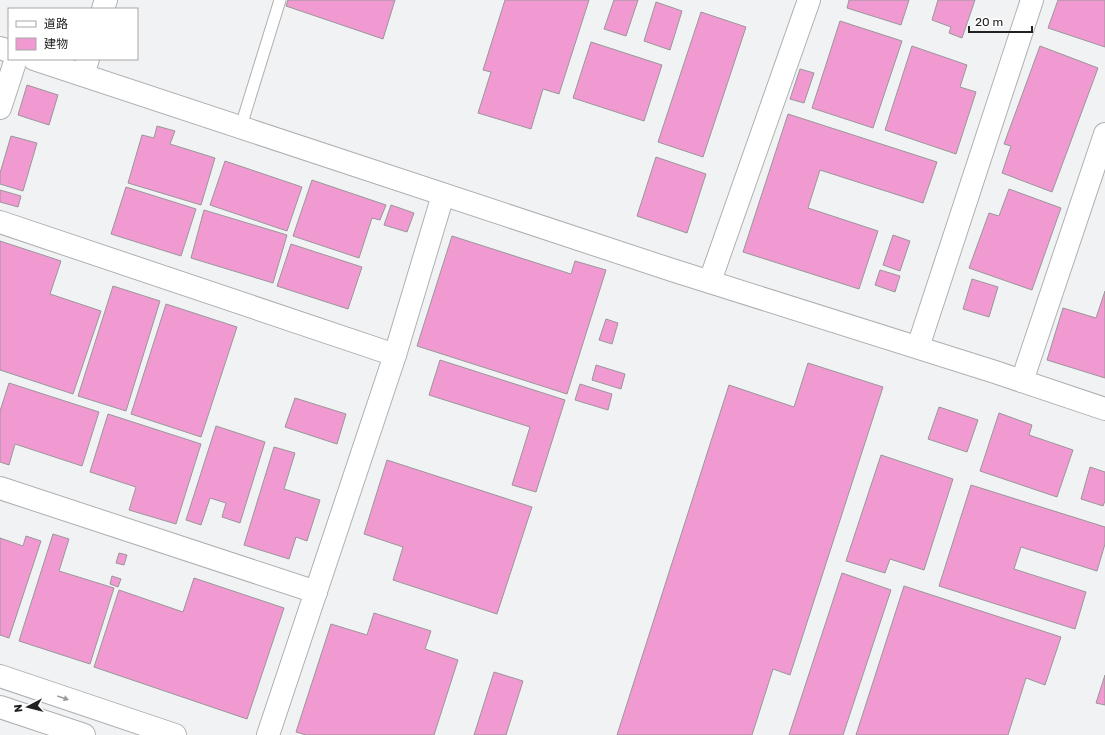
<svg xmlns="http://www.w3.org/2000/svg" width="1105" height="735" font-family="Rubik,'Noto Sans JP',sans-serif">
  <rect width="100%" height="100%" fill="#f1f2f4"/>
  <!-- building -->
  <g fill="#f09ad1" stroke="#999799">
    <path d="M288,0H395L383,39L286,6Z"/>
    <path d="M505,0H589L559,94L543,89L531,129L478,113L491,72L483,70Z"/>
    <path d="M614,0H638L626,36L604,29Z"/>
    <path d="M849,0H909L901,25L847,8Z"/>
    <path d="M938,0H975L962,38L949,33L951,27L932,20Z"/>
    <path d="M1058,0H1105V47L1048,28Z"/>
    <path d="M656,2L682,11L670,50L644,41Z"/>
    <path d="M701,12L746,27L703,157L658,142Z"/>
    <path d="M840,21L902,41L873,128L812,108Z"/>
    <path d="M591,42L662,65L644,121L573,98Z"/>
    <path d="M912,46L967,65L960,87L976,92L956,154L885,130Z"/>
    <path d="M1040,46L1098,68L1052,192L1002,173L1011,146L1004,144Z"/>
    <path d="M800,69L814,73L804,103L790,99Z"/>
    <path d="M27,85L58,95L49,125L18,115Z"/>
    <path d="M788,114L937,162L923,203L820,170L808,208L878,231L859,289L743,252Z"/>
    <path d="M157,126L175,131L170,144L215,158L201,205L128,183L142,135L154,138Z"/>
    <path d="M11,136L37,143L23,191L0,184V173Z"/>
    <path d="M656,157L706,174L687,233L637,216Z"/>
    <path d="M225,161L302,187L287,231L210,205Z"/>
    <path d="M312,180L386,205L380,220L372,218L359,258L293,236Z"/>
    <path d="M126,187L196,209L181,256L111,234Z"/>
    <path d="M1009,189L1061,208L1032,290L969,268L989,213L999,216Z"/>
    <path d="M0,190L21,196L18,207L0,202Z"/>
    <path d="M391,205L414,213L407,232L384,225Z"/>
    <path d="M204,210L287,235L273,283L191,258Z"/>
    <path d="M893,235L910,241L900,271L883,265Z"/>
    <path d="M452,236L571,274L575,261L606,270L567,394L417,346Z"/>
    <path d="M0,241L61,261L50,294L101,311L73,394L0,370Z"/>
    <path d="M291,244L362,267L348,309L277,286Z"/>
    <path d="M880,270L900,276L895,292L875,285Z"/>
    <path d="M972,279L998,287L989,317L963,309Z"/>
    <path d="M113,286L160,301L126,411L78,396Z"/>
    <path d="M1105,291V378L1047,360L1063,308L1096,318Z"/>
    <path d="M166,304L237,327L201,437L131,414Z"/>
    <path d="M606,319L618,323L612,344L599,340Z"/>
    <path d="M440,360L565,400L536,492L512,485L530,427L429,395Z"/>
    <path d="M808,363L883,387L790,675L773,669L752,735H617L729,385L794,407Z"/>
    <path d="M596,365L625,374L621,389L592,380Z"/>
    <path d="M9,383L99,412L82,466L15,444L9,465L0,462V411Z"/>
    <path d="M580,384L612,394L608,410L575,400Z"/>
    <path d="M295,398L346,414L337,444L285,427Z"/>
    <path d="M939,407L978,420L967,452L928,439Z"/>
    <path d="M999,413L1032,425L1029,435L1073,450L1057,497L980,471Z"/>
    <path d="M108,414L201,444L176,524L129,510L136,487L90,472Z"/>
    <path d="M216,426L265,442L240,523L222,517L226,503L210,498L201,525L186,520Z"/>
    <path d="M274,447L295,453L284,489L320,500L307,541L296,537L289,559L244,545Z"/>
    <path d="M881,455L953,479L924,570L890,559L885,573L846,561Z"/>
    <path d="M387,460L532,507L497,614L393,580L403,547L364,534Z"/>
    <path d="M1090,467L1105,472V501L1103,506L1081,499Z"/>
    <path d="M971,485L1105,527V544L1097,571L1021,547L1014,569L1086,592L1075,629L939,586Z"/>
    <path d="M53,534L69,539L59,571L114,588L90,664L19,641Z"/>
    <path d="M26,536L41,541L9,638L0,635V538L23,546Z"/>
    <path d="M119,553L127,555L124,565L116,563Z"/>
    <path d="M842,573L891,590L843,735H789Z"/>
    <path d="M112,576L121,579L118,587L110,584Z"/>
    <path d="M194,578L284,608L247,719L94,667L119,590L183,612Z"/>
    <path d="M904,586L1061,637L1045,685L1026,678L1008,735H856Z"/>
    <path d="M374,613L431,631L425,649L458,660L434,735H306L296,732L331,624L367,635Z"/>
    <path d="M494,672L523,681L506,735H474Z"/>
    <path d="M1105,675V705L1096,703Z"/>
  </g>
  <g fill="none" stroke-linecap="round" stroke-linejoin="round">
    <defs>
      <path id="service" d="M241,126L280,0"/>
      <g id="minor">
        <path d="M103,9L106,0"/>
        <path d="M83,75L88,59"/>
        <path d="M0,222L395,355"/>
        <path d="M710,281L809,0"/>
        <path d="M0,488L316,592"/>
      </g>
      <g id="tertiary">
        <path d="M0,48L9,51"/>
        <path d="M34,59L672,270L995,372L1105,409"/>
        <path d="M0,108L16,59"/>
        <path d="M918,347L1032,0"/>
        <path d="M1022,381L1105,134"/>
        <path d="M0,676L175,735"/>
        <path d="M0,707L84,735"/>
        <path d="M268,735L395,355L443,195"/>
      </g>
    </defs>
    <!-- service casing -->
    <use href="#service" stroke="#afb0b2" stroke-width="13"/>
    <!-- minor casing -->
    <use href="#minor" stroke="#afb0b2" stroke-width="24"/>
    <!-- tertiary casing -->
    <use href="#tertiary" stroke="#afb0b2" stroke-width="24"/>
    <!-- service -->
    <use href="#service" stroke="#fff" stroke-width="11"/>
    <!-- minor -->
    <use href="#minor" stroke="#fff" stroke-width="22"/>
    <!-- tertiary -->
    <use href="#tertiary" stroke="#fff" stroke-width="22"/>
  </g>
  <!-- one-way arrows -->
  <defs><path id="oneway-solid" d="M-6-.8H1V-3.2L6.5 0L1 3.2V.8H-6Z"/></defs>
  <use fill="#9c9c9c" href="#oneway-solid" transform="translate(63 698) rotate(19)"/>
  <!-- legend -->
  <rect x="8" y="8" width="130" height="52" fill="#ffffff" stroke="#a7a7a7"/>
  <rect x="16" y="21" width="20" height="6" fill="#ffffff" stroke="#a7a7a7"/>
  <text x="44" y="28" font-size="12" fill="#222223">道路</text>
  <rect x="16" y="38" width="20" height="12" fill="#f09ad1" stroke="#a7a7a7"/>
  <text x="44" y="48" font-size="12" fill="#222223">建物</text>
  <!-- north arrow -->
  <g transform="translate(28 707) rotate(263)" stroke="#ffffff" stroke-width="3" paint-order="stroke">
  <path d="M0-3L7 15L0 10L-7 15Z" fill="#222223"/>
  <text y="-6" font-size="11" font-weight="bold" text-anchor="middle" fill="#222223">N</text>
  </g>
  <!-- scale -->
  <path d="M969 26v6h63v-6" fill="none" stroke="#222223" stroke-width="2"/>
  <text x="975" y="26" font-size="12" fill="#222223" stroke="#ffffff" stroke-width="3" paint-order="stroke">20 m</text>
</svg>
